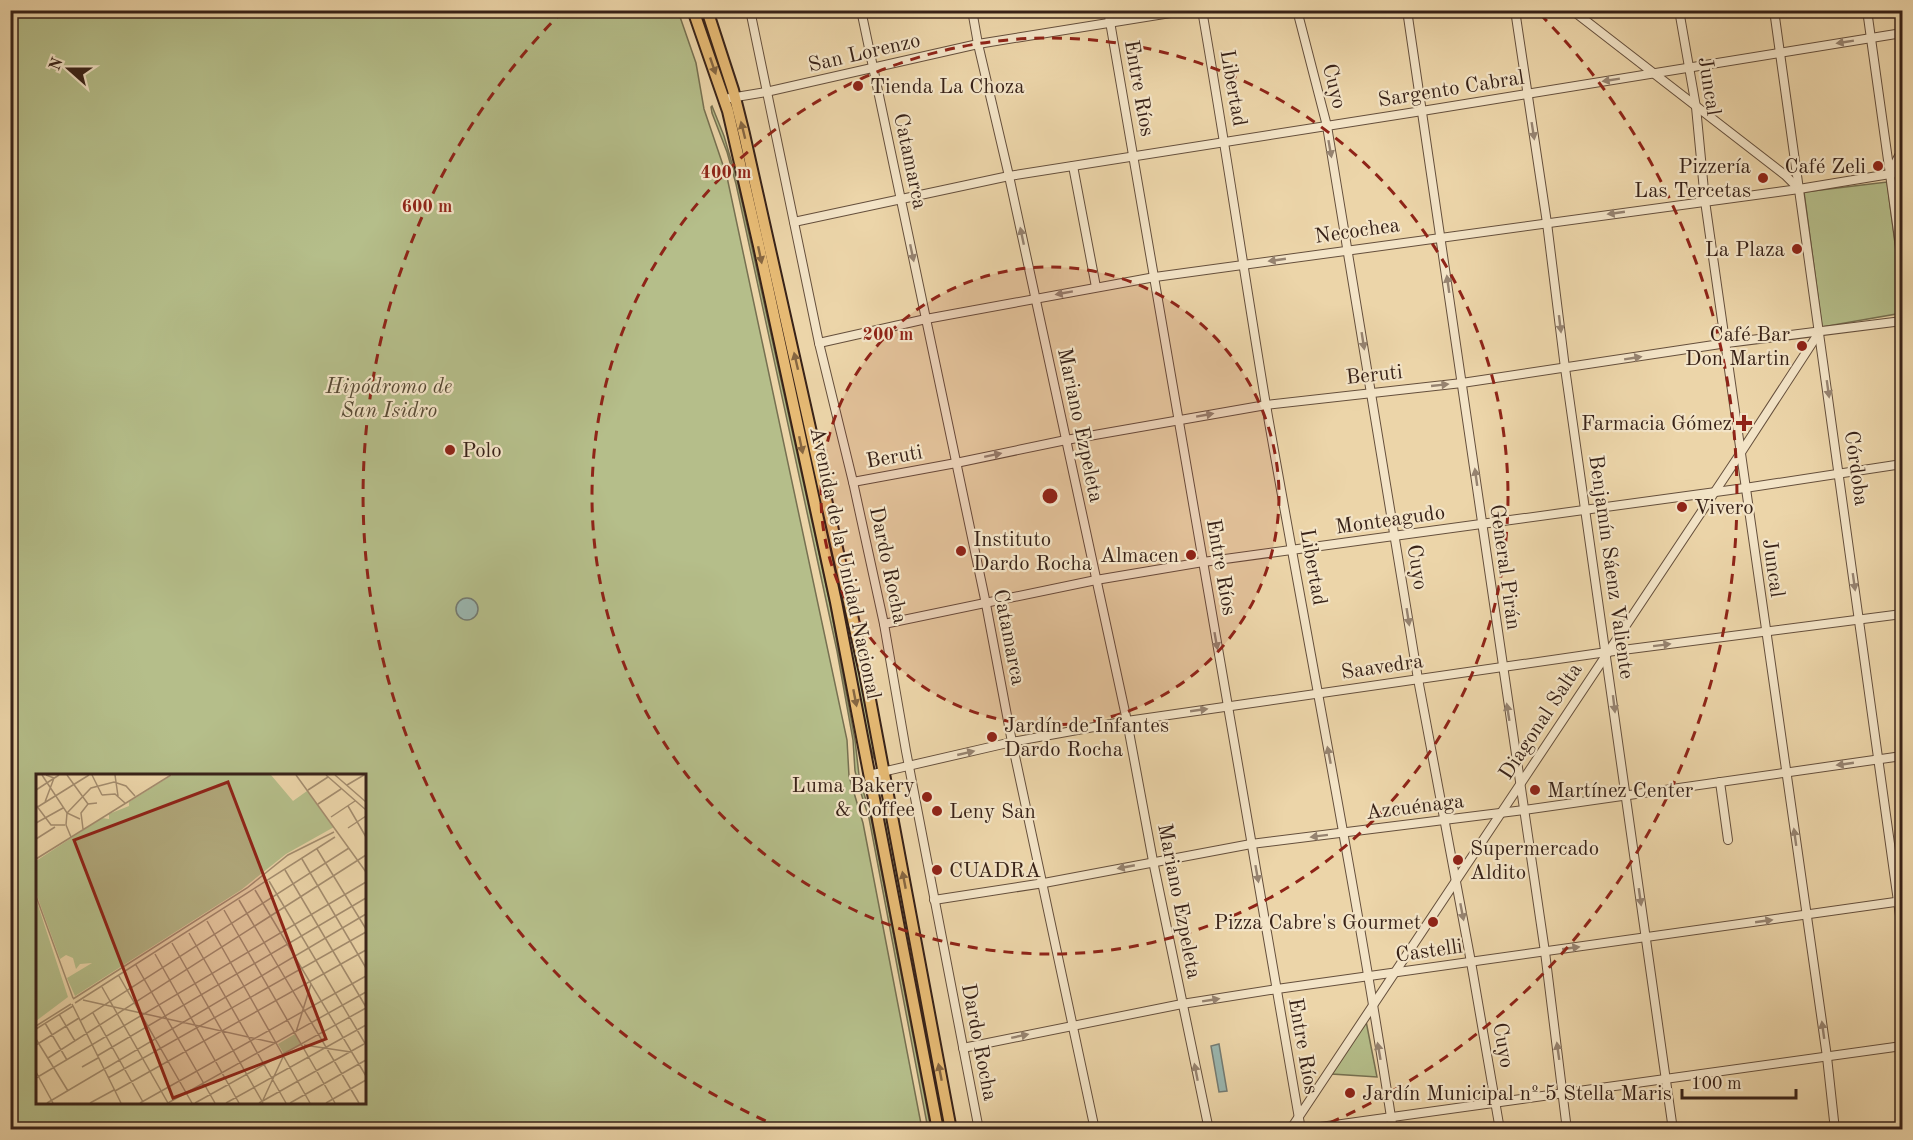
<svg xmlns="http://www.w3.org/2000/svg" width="1913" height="1140" font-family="'Old Standard TT',serif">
  <rect width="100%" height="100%" fill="#ecd5a9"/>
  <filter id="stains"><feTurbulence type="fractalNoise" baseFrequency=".00333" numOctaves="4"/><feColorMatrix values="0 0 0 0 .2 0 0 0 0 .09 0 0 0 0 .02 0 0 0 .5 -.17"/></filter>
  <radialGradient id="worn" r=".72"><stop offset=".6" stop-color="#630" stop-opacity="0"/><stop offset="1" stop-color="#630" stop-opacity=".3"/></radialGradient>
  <!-- green -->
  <g fill="#b5be8a" stroke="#767051" stroke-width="1.5" fill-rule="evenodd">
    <path d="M10,11H678L696,63L704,109L727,177L847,740L849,776L863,823L922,1129H11ZM38,776H364V1102H38Z"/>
    <path d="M712,106L724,136L738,184L829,599L855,740L859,775H856L855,771L853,740L837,651L736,184L727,152L712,113L711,107Z"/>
    <path d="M732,113C782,327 837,541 876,757L874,758L866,733Z"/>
    <path d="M1887,182L1902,297V313L1822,327L1804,192Z"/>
    <path d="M861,783L871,818L931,1129H928L869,818L858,784Z"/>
    <path d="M879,798L888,819L947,1129H941Z"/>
    <path d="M1366,1021L1377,1077L1332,1074Z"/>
  </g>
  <!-- water -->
  <g fill="#9ab7b0" stroke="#737b73" stroke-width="1.5">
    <circle cx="467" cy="609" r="11"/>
    <path d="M1219,1044L1227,1091L1219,1092L1211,1046Z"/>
  </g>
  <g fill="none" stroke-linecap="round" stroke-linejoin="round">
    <defs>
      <g id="minor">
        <path d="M750,10L819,343L853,482L884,624L906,751L979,1130"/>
        <path d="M861,10L986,604L1012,742L1095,1130"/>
        <path d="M972,10L978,44L1009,176L1127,721L1153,861L1209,1130"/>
        <path d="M1108,10L1301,1130"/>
        <path d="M1202,10C1225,142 1244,273 1266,405C1308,646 1356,887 1393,1130"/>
        <path d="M1297,10L1327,126L1418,679L1471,962L1500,1130"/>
        <path d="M1407,10L1545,952L1567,1130"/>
        <path d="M1515,10L1547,223L1565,368L1673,1130"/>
        <path d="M1572,10L1785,175L1799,189"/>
        <path d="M1679,10L1696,107L1705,201L1827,1057L1835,1130"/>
        <path d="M1774,10L1902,930"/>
        <path d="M1867,10L1902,260"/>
        <path d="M724,99L766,92L978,44L1189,10"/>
        <path d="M1073,166L1096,287"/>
        <path d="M1890,173L1902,150"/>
        <path d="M794,222L1009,176L1422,111L1902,33"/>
        <path d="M819,343L926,319L1155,277L1799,189L1902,172"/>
        <path d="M853,482L956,463L1066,440L1266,405L1462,383L1727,343L1902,321"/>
        <path d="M884,624L1096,580L1203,562L1745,488L1902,464"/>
        <path d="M869,775L1012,742L1127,721L1607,652L1902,614"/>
        <path d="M1720,782L1728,840"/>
        <path d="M934,900L1044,883L1251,844L1524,810L1902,756"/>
        <path d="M963,1048L1182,1004L1277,989L1902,901"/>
        <path d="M1290,1130L1740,454L1820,331"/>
        <path d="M1299,1130L1902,1046"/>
      </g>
      <g id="major">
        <path d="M693,10L728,111L759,246L836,602L938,1130"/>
        <path d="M707,10L733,90L744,134L865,673L951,1130"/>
      </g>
    </defs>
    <!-- minor casing -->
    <use href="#minor" stroke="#654f3c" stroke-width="10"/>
    <!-- major casing -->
    <use href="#major" stroke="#382218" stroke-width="14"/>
    <!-- minor -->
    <use href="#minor" stroke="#f3e4c7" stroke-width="8"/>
    <!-- major -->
    <use href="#major" stroke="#e6ba74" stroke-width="10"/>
  </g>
  <!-- one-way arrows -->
  <defs><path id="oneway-solid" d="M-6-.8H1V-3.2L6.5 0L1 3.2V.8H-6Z" transform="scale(1.5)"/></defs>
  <g fill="#968370">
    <use href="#oneway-solid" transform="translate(1845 42) rotate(171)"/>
    <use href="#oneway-solid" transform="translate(1611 80) rotate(171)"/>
    <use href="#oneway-solid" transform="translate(1533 131) rotate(81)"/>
    <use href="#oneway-solid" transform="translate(1330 149) rotate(80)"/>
    <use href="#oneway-solid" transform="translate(1616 213) rotate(172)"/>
    <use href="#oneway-solid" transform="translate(1022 236) rotate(-102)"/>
    <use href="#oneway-solid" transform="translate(912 253) rotate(78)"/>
    <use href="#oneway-solid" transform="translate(1277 260) rotate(172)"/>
    <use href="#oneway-solid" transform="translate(1448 284) rotate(-98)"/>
    <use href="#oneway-solid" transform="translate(1064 293) rotate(170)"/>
    <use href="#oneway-solid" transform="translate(1560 324) rotate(83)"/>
    <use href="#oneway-solid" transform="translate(1363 341) rotate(81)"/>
    <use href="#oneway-solid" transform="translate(1633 358) rotate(-9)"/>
    <use href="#oneway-solid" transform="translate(1440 385) rotate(-6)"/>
    <use href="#oneway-solid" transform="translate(1828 389) rotate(82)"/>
    <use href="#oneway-solid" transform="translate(1205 415) rotate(-10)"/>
    <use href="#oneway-solid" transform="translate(993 455) rotate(-12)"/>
    <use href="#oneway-solid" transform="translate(1476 477) rotate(-98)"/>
    <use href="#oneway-solid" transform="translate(1854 582) rotate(82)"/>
    <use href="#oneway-solid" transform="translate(1408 617) rotate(81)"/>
    <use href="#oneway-solid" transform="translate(1216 641) rotate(80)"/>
    <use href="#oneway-solid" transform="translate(1662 645) rotate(-7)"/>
    <use href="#oneway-solid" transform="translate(1614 704) rotate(83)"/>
    <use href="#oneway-solid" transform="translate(1199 710) rotate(-8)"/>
    <use href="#oneway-solid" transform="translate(1508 712) rotate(-99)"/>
    <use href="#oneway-solid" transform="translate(966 753) rotate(-13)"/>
    <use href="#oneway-solid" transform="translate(1329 755) rotate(-101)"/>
    <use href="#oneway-solid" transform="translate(1845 764) rotate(172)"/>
    <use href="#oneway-solid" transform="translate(1319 836) rotate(173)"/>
    <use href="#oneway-solid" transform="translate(1795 837) rotate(-98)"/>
    <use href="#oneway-solid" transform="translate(1126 867) rotate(169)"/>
    <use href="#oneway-solid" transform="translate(1257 874) rotate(80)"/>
    <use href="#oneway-solid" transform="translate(1640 897) rotate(82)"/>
    <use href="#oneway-solid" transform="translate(1462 912) rotate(79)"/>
    <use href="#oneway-solid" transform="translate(1764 921) rotate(-8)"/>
    <use href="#oneway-solid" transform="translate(1571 948) rotate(-8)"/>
    <use href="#oneway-solid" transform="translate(1211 1000) rotate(-9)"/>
    <use href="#oneway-solid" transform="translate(1823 1030) rotate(-98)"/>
    <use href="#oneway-solid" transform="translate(1020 1036) rotate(-12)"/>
    <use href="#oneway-solid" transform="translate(1379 1051) rotate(-100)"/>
    <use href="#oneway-solid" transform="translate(1558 1051) rotate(-98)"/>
    <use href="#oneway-solid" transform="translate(1196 1072) rotate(-101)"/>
  </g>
  <g fill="#866641">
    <use href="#oneway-solid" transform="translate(713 66) rotate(71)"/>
    <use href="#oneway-solid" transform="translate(743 130) rotate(-104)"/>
    <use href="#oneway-solid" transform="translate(760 255) rotate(78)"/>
    <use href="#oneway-solid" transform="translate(796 361) rotate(-103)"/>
    <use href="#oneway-solid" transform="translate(801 445) rotate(78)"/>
    <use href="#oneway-solid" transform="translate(855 698) rotate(79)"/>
    <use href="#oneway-solid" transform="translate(904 880) rotate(-101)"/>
    <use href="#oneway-solid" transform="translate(940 1072) rotate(-101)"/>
  </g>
  <!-- distance rings -->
  <circle cx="1050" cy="496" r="229" fill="#8f2418" fill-opacity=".12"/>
  <g fill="none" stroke="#8f2418" stroke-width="3" stroke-dasharray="10 8">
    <circle cx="1050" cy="496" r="229"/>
    <circle cx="1050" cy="496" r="458"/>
    <path d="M782 1128A687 687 0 0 1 560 14M1540 14A687 687 0 0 1 1318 1128"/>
  </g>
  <!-- markers -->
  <g fill="#8f2418" stroke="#f3e4c7" stroke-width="2">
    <circle cx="858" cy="86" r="6"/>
    <circle cx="1878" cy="166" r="6"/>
    <circle cx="1763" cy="178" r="6"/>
    <circle cx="1797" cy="249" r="6"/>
    <circle cx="1802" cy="346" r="6"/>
    <path d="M1741 414h6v6h6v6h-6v6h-6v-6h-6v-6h6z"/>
    <circle cx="450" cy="450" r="6"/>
    <circle cx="1682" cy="507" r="6"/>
    <circle cx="961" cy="551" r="6"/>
    <circle cx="1191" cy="555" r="6"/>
    <circle cx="992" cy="737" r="6"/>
    <circle cx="1535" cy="790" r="6"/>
    <circle cx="927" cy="797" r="6"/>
    <circle cx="937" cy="811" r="6"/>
    <circle cx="1458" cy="860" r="6"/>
    <circle cx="937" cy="870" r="6"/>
    <circle cx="1433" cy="922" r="6"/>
    <circle cx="1350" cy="1093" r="6"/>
  </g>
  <g text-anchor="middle" stroke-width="4.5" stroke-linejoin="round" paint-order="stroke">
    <!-- street labels -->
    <g font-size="21" fill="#382218" stroke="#f3e4c7">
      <text transform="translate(864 52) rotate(-13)" y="7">San Lorenzo</text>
      <text transform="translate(1335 86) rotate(76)" y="7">Cuyo</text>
      <text transform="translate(1710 86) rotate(81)" y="7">Juncal</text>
      <text transform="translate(1140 88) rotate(80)" y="7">Entre Ríos</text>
      <text transform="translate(1234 88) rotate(80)" y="7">Libertad</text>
      <text transform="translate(1451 88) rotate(-9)" y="7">Sargento Cabral</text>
      <text transform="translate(911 161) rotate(78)" y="7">Catamarca</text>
      <text transform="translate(1357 230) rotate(-8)" y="7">Necochea</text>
      <text transform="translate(1374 374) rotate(-6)" y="7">Beruti</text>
      <text transform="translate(1081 425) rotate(78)" y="7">Mariano Ezpeleta</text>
      <text transform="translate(894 456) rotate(-10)" y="7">Beruti</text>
      <text transform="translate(1857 468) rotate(82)" y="7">Córdoba</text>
      <text transform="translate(1390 519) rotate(-8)" y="7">Monteagudo</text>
      <text transform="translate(846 563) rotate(78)" y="7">Avenida de la Unidad Nacional</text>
      <text transform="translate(889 565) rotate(78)" y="7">Dardo Rocha</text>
      <text transform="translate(1222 567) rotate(80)" y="7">Entre Ríos</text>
      <text transform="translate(1314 567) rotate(80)" y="7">Libertad</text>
      <text transform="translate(1418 567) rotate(81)" y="7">Cuyo</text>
      <text transform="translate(1506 567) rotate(82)" y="7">General Pirán</text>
      <text transform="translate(1612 567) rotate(82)" y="7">Benjamín Sáenz Valiente</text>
      <text transform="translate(1774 568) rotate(82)" y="7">Juncal</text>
      <text transform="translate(1010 637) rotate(79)" y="7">Catamarca</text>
      <text transform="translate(1382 666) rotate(-8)" y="7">Saavedra</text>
      <text transform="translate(1540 721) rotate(-57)" y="7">Diagonal Salta</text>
      <text transform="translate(1415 806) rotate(-7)" y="7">Azcuénaga</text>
      <text transform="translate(1180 901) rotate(79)" y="7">Mariano Ezpeleta</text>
      <text transform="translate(1429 950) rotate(-8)" y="7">Castelli</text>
      <text transform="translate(980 1042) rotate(79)" y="7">Dardo Rocha</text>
      <text transform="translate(1504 1045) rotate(80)" y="7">Cuyo</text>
      <text transform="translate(1304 1046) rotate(80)" y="7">Entre Ríos</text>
    </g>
    <!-- poi labels -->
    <g font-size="21" fill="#382218" stroke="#f3e4c7" text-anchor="start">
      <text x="870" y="93">Tienda La Choza</text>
      <text x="1751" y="173" text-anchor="end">Pizzería<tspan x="1751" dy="24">Las Tercetas</tspan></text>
      <text x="1866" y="173" text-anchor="end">Café Zeli</text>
      <text x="1785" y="256" text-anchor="end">La Plaza</text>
      <text x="1790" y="341" text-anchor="end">Café Bar<tspan x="1790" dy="24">Don Martin</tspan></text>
      <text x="1732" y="430" text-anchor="end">Farmacia Gómez</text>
      <text x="462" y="457">Polo</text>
      <text x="1694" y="514">Vivero</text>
      <text x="973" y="546">Instituto<tspan x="973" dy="24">Dardo Rocha</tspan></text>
      <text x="1179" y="562" text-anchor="end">Almacen</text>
      <text x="1004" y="732">Jardín de Infantes<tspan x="1004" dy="24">Dardo Rocha</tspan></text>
      <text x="915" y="792" text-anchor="end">Luma Bakery<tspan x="915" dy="24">&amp; Coffee</tspan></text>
      <text x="1547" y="797">Martínez Center</text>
      <text x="949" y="818">Leny San</text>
      <text x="1470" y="855">Supermercado<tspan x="1470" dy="24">Aldito</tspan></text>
      <text x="949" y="877">CUADRA</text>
      <text x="1421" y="929" text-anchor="end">Pizza Cabre's Gourmet</text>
      <text x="1362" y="1100">Jardín Municipal nº 5 Stella Maris</text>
    </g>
    <!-- park labels -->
    <g font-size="21" font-style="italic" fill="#574934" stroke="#f3e4c7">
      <text x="389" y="393">Hipódromo de<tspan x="389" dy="24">San Isidro</tspan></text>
    </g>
  </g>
  <!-- overview -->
  <g transform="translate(36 774)">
    <rect width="330" height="330" fill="#ecd5a9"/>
    <path d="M136,1H235L257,27L271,17L298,53L250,80L205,116L39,222L31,204L56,189L44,190L40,195L37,184L30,181L24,185L0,119V87L66,44L73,45V40L93,32V28ZM0,125L32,223L0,247ZM259,260L265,271L248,280L242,270Z" fill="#b5be8a"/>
    <path fill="none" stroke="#a48d6f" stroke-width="1.5" d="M6,1L31,39L44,45M31,1L52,30M56,1L66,21M79,1L82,22M260,1L330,98M290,1L330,36M299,1L330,28M311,11L328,1M0,16L23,1M272,16L292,3M66,21L79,20L89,29M9,28L18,4L10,1M282,30L305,15M0,31L15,51H29M312,32L330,63M0,34L53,1M295,43L319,27M0,49L27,34M312,54L330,42M47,55L45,39L52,30L61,29M35,63L30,51L31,39L55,14L78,8L90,12L99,22M0,65L19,53M281,75L330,155M0,85L135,1M266,85L330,194M249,96L330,233M233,107L330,271M219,116L330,302M0,122L37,224M203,126L323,329M188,136L299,329M171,147L274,329M153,159L250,329M136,169L227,329M119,180L203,329M100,191L179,329M83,202L156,329M66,213L132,329L330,218M37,225L211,114L252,81L298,58M47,226L239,269M39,229L299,63M36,230L85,329M57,239L107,328M23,240L39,267M45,246L313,74M9,249L31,286M0,252L35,230M0,255L37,232M260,258L275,210M0,265L32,317M0,271L43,244M268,271L315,278M61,282L330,124M12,284L330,81M46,293L62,284M0,298L17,329M0,304L330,108M72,304L330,158M79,317L330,176M227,326L247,283M11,329L330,140M54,329L78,316M104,329L330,202M159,329L330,234M190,329L330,251M223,329L328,270M254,329L330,286M290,329L330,306"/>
    <path fill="#8f2418" fill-opacity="0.15" stroke="#8f2418" stroke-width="3" d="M192,8L290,265L137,324L38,66Z"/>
    <rect width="330" height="330" fill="none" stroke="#382218" stroke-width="3"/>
  </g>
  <circle cx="1050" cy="496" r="9" fill="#8f2418" stroke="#f3e4c7" stroke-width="3"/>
  <g font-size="18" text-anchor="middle" font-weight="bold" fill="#8f2418" stroke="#f3e4c7" stroke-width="4.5" stroke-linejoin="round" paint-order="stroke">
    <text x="726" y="178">400 m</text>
    <text x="427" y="212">600 m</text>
    <text x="888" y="340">200 m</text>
  </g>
  <!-- margin -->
  <rect width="1913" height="1140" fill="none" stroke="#ecd5a9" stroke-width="36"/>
  <rect x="12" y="12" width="1889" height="1116" fill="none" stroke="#382218" stroke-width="3"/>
  <rect x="18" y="18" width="1877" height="1104" fill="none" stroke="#382218" stroke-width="1.5"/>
  <!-- north arrow -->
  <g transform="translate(69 69) rotate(291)" stroke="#f3e4c7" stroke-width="4.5" paint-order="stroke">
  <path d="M0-4.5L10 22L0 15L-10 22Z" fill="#382218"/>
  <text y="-9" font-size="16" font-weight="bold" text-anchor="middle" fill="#382218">N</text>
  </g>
  <!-- scale -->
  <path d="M1682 1089v9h114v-9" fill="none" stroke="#382218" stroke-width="3"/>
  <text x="1691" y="1089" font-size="18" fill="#382218" stroke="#f3e4c7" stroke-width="4.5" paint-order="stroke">100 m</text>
  <rect width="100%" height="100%" filter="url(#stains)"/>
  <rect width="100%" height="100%" fill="url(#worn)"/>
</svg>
